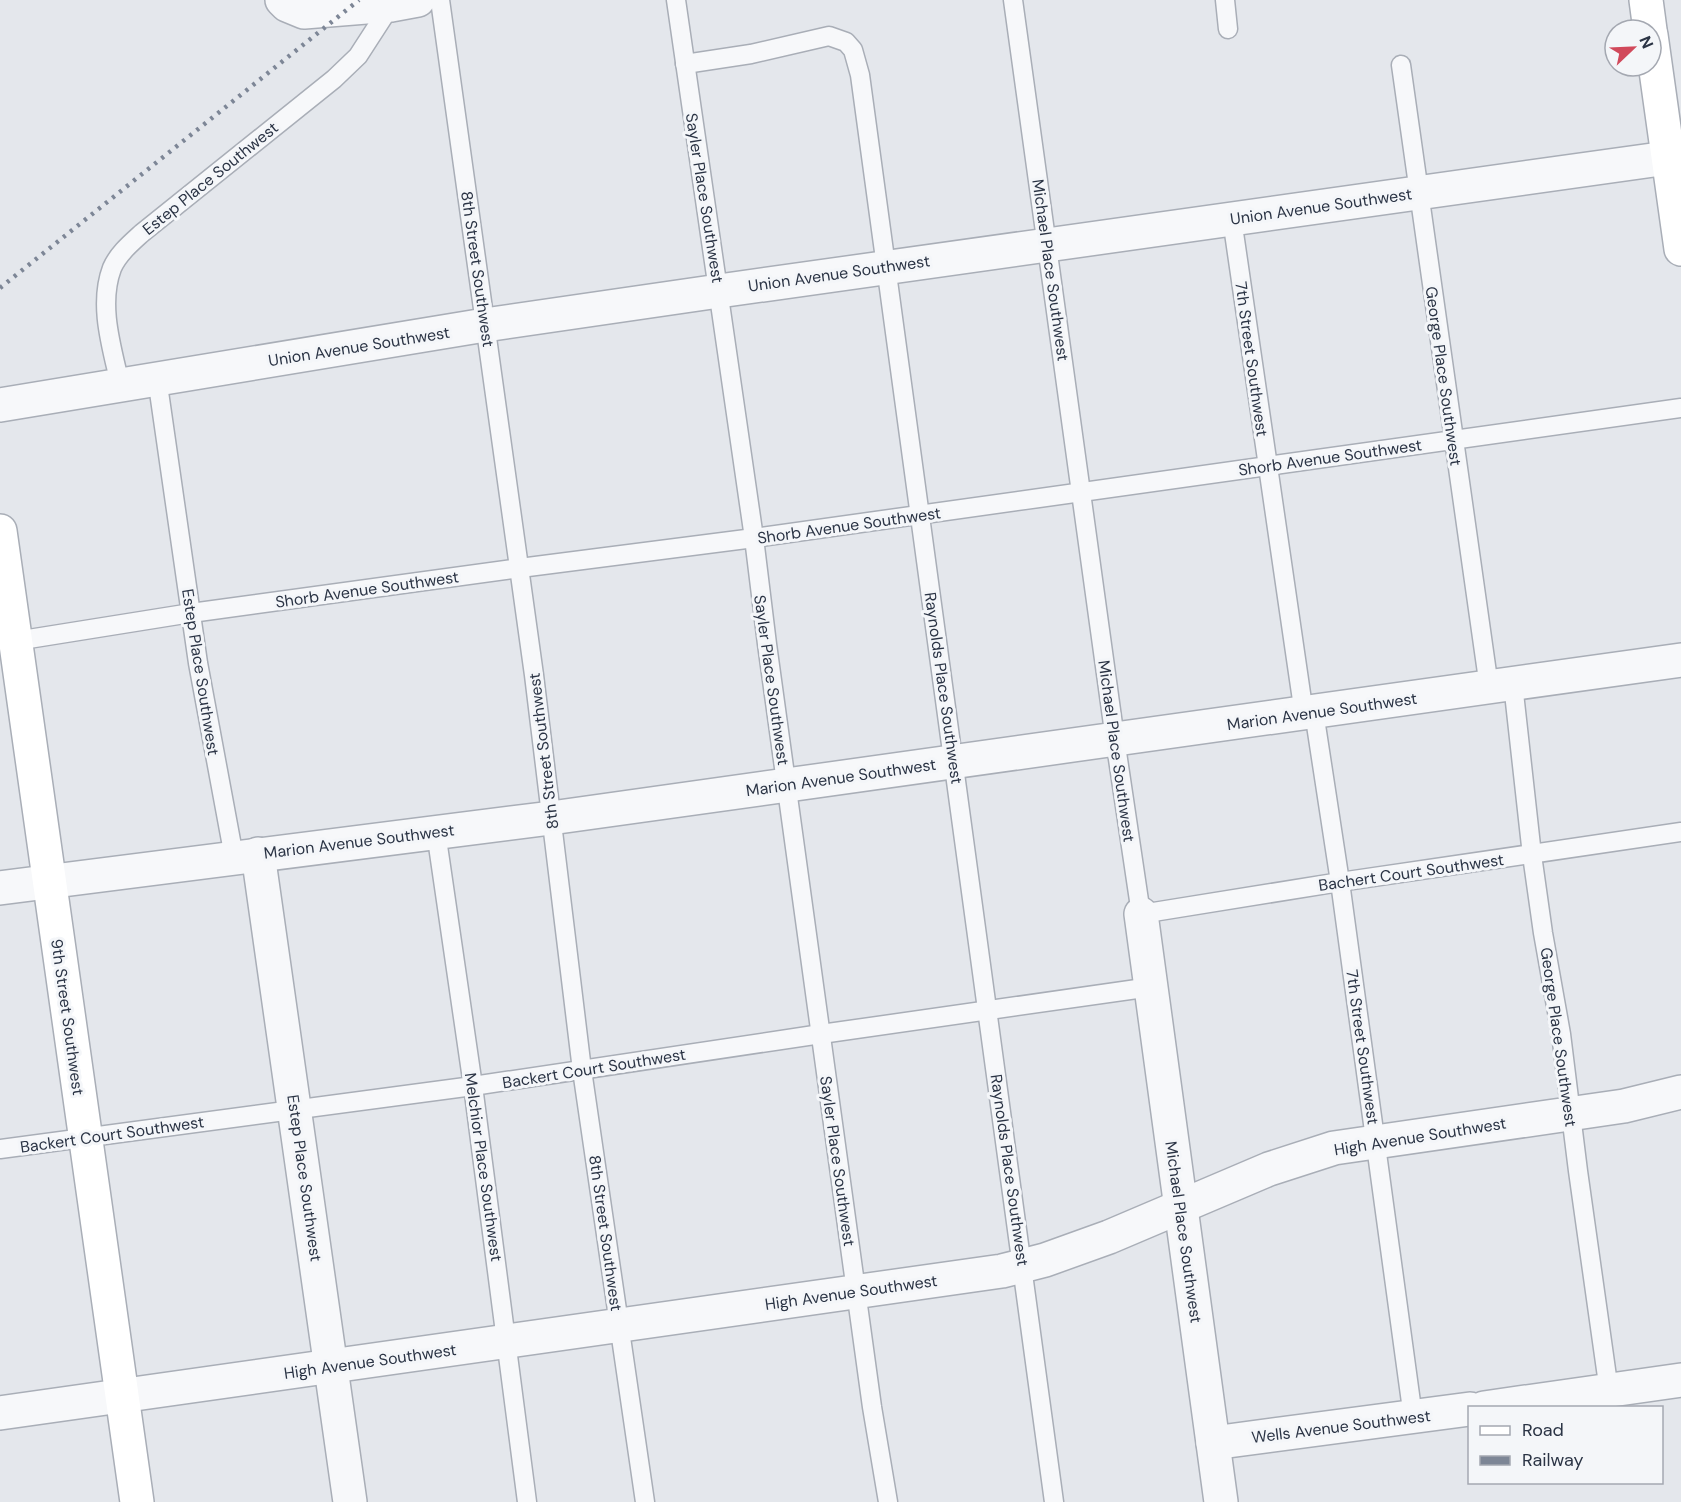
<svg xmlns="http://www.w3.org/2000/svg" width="1681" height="1502" font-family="'DM Sans',sans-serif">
  <rect width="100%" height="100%" fill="#e4e7ec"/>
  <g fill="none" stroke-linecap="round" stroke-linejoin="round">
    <defs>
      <g id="lane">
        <path d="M440,0L534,675L582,1070L645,1502"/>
        <path d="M676,0L754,538L767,644L872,1407L888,1502"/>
        <path d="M1013,0L1115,739L1141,914L1340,882L1681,832"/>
        <path d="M1225,0L1228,29"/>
        <path d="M685,64L751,54L829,36L846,42L853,50L860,75L1054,1502"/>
        <path d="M1401,65L1489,687"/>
        <path d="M1232,219L1304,714"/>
        <path d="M157,378L198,663L234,857"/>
        <path d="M120,384C112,348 98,305 112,268C118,254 131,243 142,233L334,79L358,56L391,5"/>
        <path d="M16,641L191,613L520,568L754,538L1681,408"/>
        <path d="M1513,684L1532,855L1543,933L1561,1034L1578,1171L1609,1391"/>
        <path d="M1314,712L1340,882L1413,1417"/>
        <path d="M436,832L473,1086L527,1502"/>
        <path d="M0,1149L473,1086L821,1034L1151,987"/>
      </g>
      <g id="street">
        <path d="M282,0L287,5L304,12L391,5L418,0"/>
        <path d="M0,405L485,325L719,291L1681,156"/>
        <path d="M258,854L350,1502"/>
        <path d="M0,888L551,818L1681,660"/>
        <path d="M1141,914L1221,1502"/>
        <path d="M1484,1408L1681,1380"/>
        <path d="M0,1413L1002,1271L1045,1260L1109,1237L1269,1169L1334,1148L1624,1106L1681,1092"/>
        <path d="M1213,1443L1470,1409"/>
      </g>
      <g id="secondary">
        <path d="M1646,0L1650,30"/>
        <path d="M1651,35L1681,249"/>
        <path d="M0,531L137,1502"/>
      </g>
    </defs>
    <!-- lane casing -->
    <use href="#lane" stroke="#a9aeb7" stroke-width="21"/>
    <!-- street casing -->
    <use href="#street" stroke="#a9aeb7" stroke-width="36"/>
    <!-- secondary casing -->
    <use href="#secondary" stroke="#a9aeb7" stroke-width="36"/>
    <!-- lane -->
    <use href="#lane" stroke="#f7f8fa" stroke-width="18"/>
    <!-- street -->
    <use href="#street" stroke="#f7f8fa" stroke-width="33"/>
    <!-- secondary -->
    <use href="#secondary" stroke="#fff" stroke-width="33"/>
    <!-- rail -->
    <path stroke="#7d8696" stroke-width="4.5" stroke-dasharray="3 6" stroke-linecap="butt" d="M0,288L359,0"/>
  </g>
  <g text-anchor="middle" stroke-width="6" stroke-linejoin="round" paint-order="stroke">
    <!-- street labels -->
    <g font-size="16" fill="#2b3445" stroke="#f4f6f9">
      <text transform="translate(210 178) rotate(-39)" y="6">Estep Place Southwest</text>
      <text transform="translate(705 198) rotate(81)" y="6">Sayler Place Southwest</text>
      <text transform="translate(1321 206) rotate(-8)" y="6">Union Avenue Southwest</text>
      <text transform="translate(478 269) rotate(82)" y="6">8th Street Southwest</text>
      <text transform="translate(1051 270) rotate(82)" y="6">Michael Place Southwest</text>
      <text transform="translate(839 273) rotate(-8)" y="6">Union Avenue Southwest</text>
      <text transform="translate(359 346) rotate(-9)" y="6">Union Avenue Southwest</text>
      <text transform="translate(1252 359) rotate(82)" y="6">7th Street Southwest</text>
      <text transform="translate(1444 376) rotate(82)" y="6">George Place Southwest</text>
      <text transform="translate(1330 457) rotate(-8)" y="6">Shorb Avenue Southwest</text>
      <text transform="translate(849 525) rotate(-8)" y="6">Shorb Avenue Southwest</text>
      <text transform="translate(367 589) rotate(-8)" y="6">Shorb Avenue Southwest</text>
      <text transform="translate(201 672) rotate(81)" y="6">Estep Place Southwest</text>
      <text transform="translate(772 680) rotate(82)" y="6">Sayler Place Southwest</text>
      <text transform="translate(944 688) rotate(82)" y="6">Raynolds Place Southwest</text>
      <text transform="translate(1322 711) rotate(-8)" y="6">Marion Avenue Southwest</text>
      <text transform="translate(543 751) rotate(-97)" y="6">8th Street Southwest</text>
      <text transform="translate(1117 751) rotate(82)" y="6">Michael Place Southwest</text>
      <text transform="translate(841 777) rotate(-8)" y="6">Marion Avenue Southwest</text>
      <text transform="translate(359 841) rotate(-7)" y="6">Marion Avenue Southwest</text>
      <text transform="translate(1411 872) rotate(-8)" y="6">Bachert Court Southwest</text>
      <text transform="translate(68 1017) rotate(82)" y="6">9th Street Southwest</text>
      <text transform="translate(1559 1037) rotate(82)" y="6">George Place Southwest</text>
      <text transform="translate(1363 1047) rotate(82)" y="6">7th Street Southwest</text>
      <text transform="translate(594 1068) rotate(-9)" y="6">Backert Court Southwest</text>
      <text transform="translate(112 1134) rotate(-8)" y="6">Backert Court Southwest</text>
      <text transform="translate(1420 1136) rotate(-9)" y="6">High Avenue Southwest</text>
      <text transform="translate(838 1161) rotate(82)" y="6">Sayler Place Southwest</text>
      <text transform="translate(484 1167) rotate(82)" y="6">Melchior Place Southwest</text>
      <text transform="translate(1010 1170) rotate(82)" y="6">Raynolds Place Southwest</text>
      <text transform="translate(305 1178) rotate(82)" y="6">Estep Place Southwest</text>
      <text transform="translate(1184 1232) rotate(82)" y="6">Michael Place Southwest</text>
      <text transform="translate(606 1233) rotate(82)" y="6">8th Street Southwest</text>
      <text transform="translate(851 1292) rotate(-8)" y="6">High Avenue Southwest</text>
      <text transform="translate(370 1361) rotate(-8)" y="6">High Avenue Southwest</text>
      <text transform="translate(1341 1426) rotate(-7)" y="6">Wells Avenue Southwest</text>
    </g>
  </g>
  <!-- legend -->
  <rect x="1468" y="1406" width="195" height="78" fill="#f4f6f9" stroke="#a4a8b1" stroke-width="1.5"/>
  <rect x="1480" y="1426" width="30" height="9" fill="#ffffff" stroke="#a4a8b1" stroke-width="1.5"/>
  <text x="1522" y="1436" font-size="18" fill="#2b3445">Road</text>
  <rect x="1480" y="1456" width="30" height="9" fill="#7d8696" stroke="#a4a8b1" stroke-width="1.5"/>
  <text x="1522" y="1466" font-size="18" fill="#2b3445">Railway</text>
  <!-- north arrow -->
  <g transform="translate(1633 48) rotate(67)"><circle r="28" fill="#f4f6f9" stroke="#a4a8b1" stroke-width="1.5"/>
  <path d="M0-4.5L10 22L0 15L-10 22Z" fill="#d1495b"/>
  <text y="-9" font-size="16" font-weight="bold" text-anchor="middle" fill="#2b3445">N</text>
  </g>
</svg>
